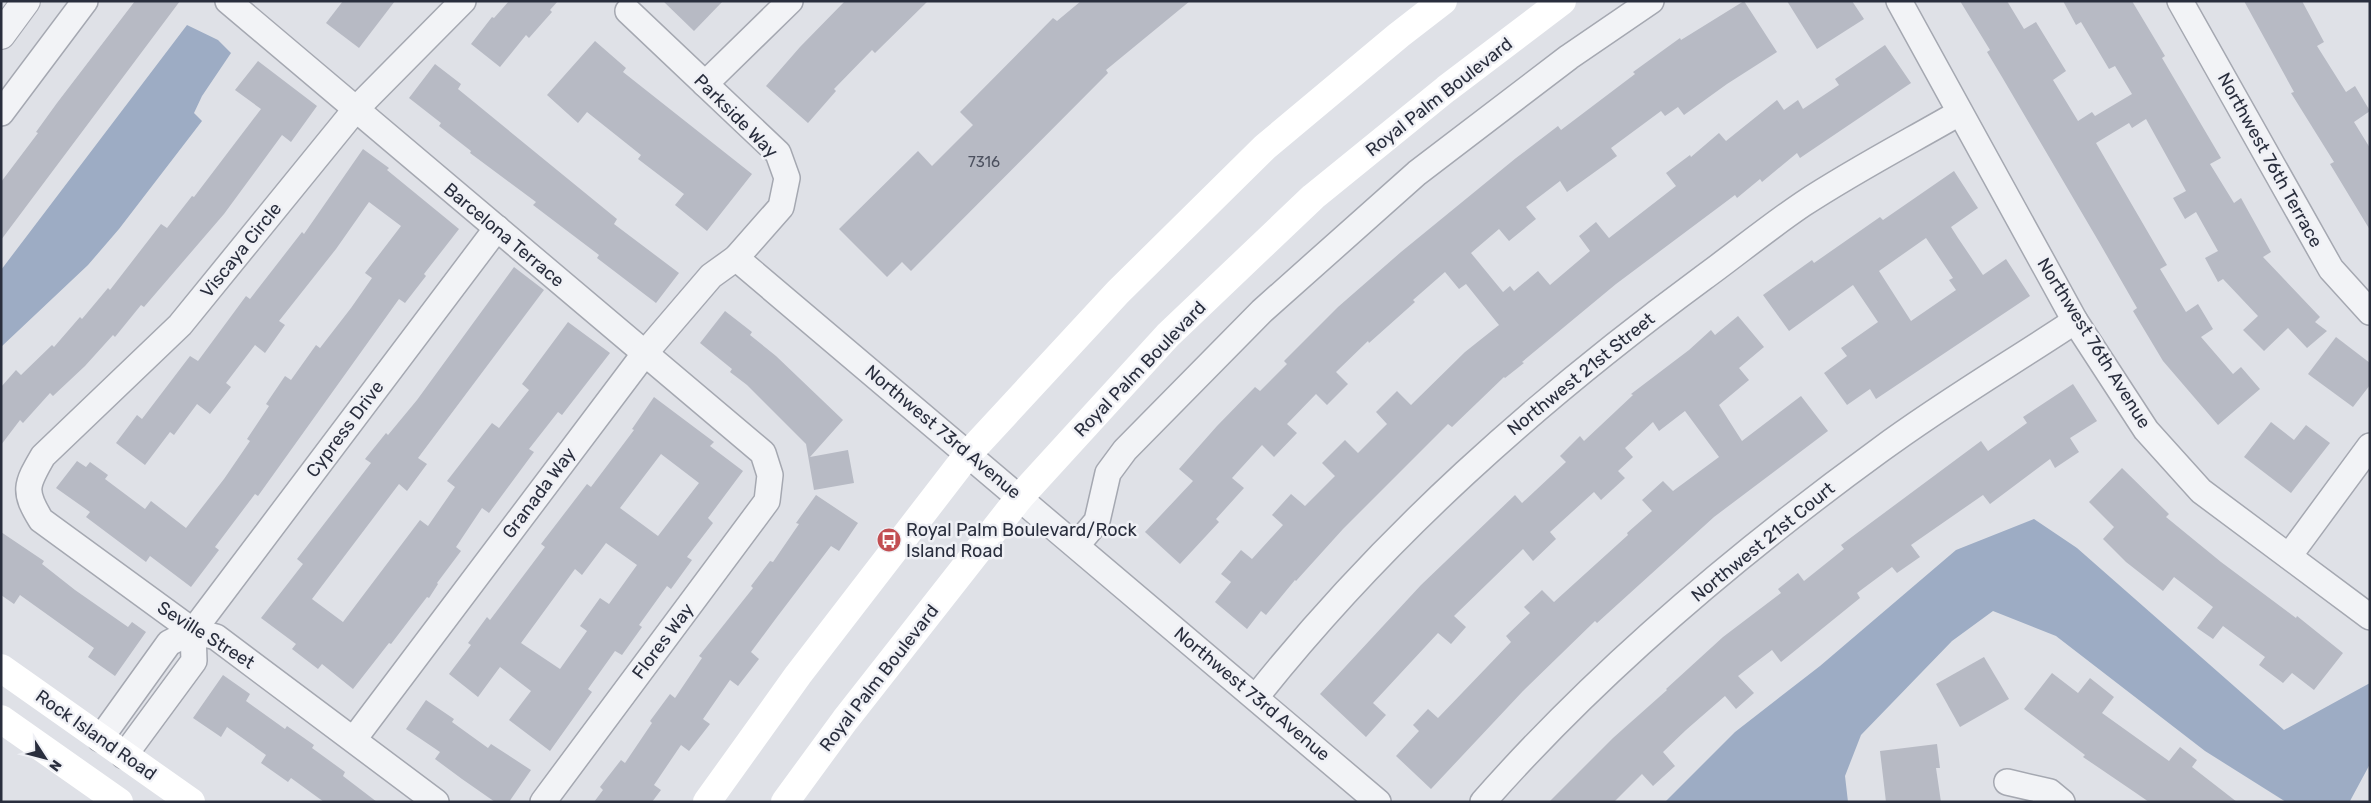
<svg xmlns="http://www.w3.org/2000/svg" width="2371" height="803" font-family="Rubik,sans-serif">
  <rect width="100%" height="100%" fill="#dfe1e7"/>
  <!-- water -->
  <g fill="#9dacc4">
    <path d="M187,25L218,40L231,53L202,96L194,113L202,121L119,229L88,265L1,347V270Z"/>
    <path d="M2034,519L2077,548L2284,730L2370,683V764L2350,801L2286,802L2205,751L2056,636L1993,611L1952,641L1861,735L1845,776L1848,802H1665L1735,732L1820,666L1956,550Z"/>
  </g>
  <!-- building -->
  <g fill="#b7bac4" fill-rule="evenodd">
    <path d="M135,1H180L1,240V182L38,133L36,132L57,103Z"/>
    <path d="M343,1H395L359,48L326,23Z"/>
    <path d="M509,1H558L550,10L552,12L529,38L526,35L500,67L471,44L492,17L494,18Z"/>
    <path d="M663,1H723L694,31Z"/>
    <path d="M845,1H928L875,53L872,50L834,89L836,91L808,123L766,86L800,47Z"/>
    <path d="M1081,1H1190L1106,70L1108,73L911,271L902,262L887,277L839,229L918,151L932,166L973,125L960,112L1053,18L1057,21Z"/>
    <path d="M1744,1L1777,52L1727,84L1684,115L1678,107L1665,116L1661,111L1611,148L1617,156L1567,192L1560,181L1526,207L1536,219L1509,241L1499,229L1471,253L1503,292L1510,286L1514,291L1538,271L1550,285L1590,251L1579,236L1596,222L1609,238L1676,186L1666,173L1690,155L1691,157L1719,133L1726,141L1777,100L1784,110L1798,100L1803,109L1839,85L1835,79L1885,45L1911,83L1800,158L1797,153L1762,182L1760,179L1737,198L1735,195L1616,284L1522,362L1524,363L1505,378L1504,377L1452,427L1448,424L1343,529L1296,581L1295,580L1266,615L1261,611L1247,629L1215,602L1231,582L1221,574L1241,550L1252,559L1283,525L1272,515L1291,494L1305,506L1335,476L1322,463L1345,440L1358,453L1387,424L1376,412L1397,391L1411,405L1465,352L1499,325L1466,284L1459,289L1445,272L1413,300L1415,302L1369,343L1368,341L1336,372L1348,384L1327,405L1316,394L1287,424L1297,433L1274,457L1262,445L1232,478L1244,488L1216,519L1219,522L1180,564L1145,532L1193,481L1179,469L1217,426L1255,387L1260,391L1287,364L1284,361L1338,307L1401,252L1516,158L1558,126L1561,130L1635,74L1633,72L1680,38L1681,40Z"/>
    <path d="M1787,1H1852L1864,19L1817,49Z"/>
    <path d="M1960,1H2007L2024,29L2036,22L2066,71L2053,80L2078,121L2092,112L2095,116L2132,94L2115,66L2109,69L2081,22L2076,25L2063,1H2132L2165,56L2162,58L2221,158L2210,164L2234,203L2241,198L2271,252L2263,257L2320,317L2315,322L2327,331L2307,348L2288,328L2264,351L2243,330L2258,316L2223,279L2218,282L2205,258L2218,251L2196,212L2185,219L2173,198L2186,191L2146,119L2132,128L2129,123L2096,143L2167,265L2160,269L2186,312L2198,304L2213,329L2201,337L2233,374L2241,367L2260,389L2218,425L2163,361L2133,311L2137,308L2099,242L2002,77L1987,52L1990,50Z"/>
    <path d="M2244,1H2302L2324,42L2317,46L2346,92L2355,86L2370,111L2354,122L2370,148V230L2330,164L2334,162L2291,93L2294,92Z"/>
    <path d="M595,41L626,68L623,72L752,174L707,231L675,205L684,194L638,159L641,155L587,112L578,123L547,95Z"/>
    <path d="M258,61L317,106L291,142L282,135L224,214L144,307L141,305L115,337L113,335L85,366L53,396L50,393L23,423L20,420L1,445V387L16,370L21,375L52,345L54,347L80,317L82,319L108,288L110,290L161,224L167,228L192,196L194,197L261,109L235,90Z"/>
    <path d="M435,64L461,84L458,89L617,219L614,224L679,273L656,303L597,258L599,255L533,205L536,202L470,153L471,151L439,126L441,123L409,98Z"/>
    <path d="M363,149L389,168L387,170L459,229L424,274L426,276L405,303L399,299L258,496L255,494L215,547L219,550L191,587L150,556L146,562L86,517L90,512L56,488L77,461L86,467L90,462L108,475L105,479L145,509L151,501L186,528L224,479L250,441L247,439L269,406L266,404L285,376L291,380L316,345L320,348L351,308L372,278L365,273L401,226L369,202L336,249L279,321L285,325L265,353L255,345L226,383L231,387L210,414L197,404L174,435L170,432L145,465L116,443L137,415L142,419L190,356L198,361L246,296L250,299L302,232L304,234Z"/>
    <path d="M1954,171L1978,208L1951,227L1958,238L1983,275L2006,259L2030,296L1876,399L1870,389L1847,405L1824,373L1847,356L1841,348L1878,322L1853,285L1789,331L1763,295L1812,260L1814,263L1880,217L1883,220ZM1926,238L1953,278L1949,280L1956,290L1911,321L1879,271Z"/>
    <path d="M514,267L544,290L418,458L427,464L407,491L399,484L312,599L343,622L420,520L428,526L455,487L447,481L492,423L499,428L529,390L522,384L568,322L610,353L562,415L558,412L529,449L534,452L489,513L482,508L456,547L461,551L437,583L438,584L429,598L427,597L391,644L389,643L353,689L322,664L318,669L292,649L296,644L261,618L303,564L297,559L371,463L365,459L386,433L388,435L417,400Z"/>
    <path d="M725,311L752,332L750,335L776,356L843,420L810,457L848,450L854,483L814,490L806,444L747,385L730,372L732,369L700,343Z"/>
    <path d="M1738,316L1764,347L1739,368L1749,380L1719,405L1742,441L1801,396L1828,431L1714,517L1597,623L1595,621L1523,691L1431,789L1396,756L1419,731L1413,725L1428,709L1438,718L1511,642L1506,636L1530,613L1524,607L1542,590L1554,602L1628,535L1627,533L1652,511L1642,500L1663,481L1673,491L1719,457L1685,411L1659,431L1653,422L1625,448L1633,457L1618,471L1625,478L1601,500L1594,492L1550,532L1556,539L1533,561L1523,549L1454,616L1466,627L1451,644L1438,633L1373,703L1386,715L1366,737L1320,694L1421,585L1515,495L1522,503L1566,462L1560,456L1580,436L1584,441L1633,395L1631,394L1689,350L1711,330L1715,335Z"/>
    <path d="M2336,337L2370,363V385L2353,407L2308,374Z"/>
    <path d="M2073,384L2097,421L2070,438L2079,452L2055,468L2050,459L1990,504L1983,495L1911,545L1920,557L1897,573L1892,567L1857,593L1860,598L1781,662L1772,650L1738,676L1754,693L1736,709L1725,696L1686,730L1663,752L1675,766L1653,786L1642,774L1614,802H1549L1613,738L1667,690L1666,689L1723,637L1781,593L1778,589L1798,573L1804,581L1844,549L1841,545L1981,441L1988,451L2027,423L2023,417Z"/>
    <path d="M654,397L714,442L710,446L743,471L708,518L713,523L687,557L692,560L671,589L667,586L639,625L642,627L622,655L615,651L588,689L592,692L550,751L509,720L531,691L500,667L478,697L449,674L471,645L468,643L487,617L490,620L545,547L541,544L587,484L591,487L634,430L632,429ZM661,454L699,483L658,536L620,508ZM606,543L637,565L609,604L600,598L580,626L587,631L560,669L521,643L575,569L582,575Z"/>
    <path d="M2271,422L2294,440L2306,425L2330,443L2291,493L2244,457Z"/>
    <path d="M2122,468L2169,514L2166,517L2221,562L2296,618L2297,616L2343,653L2314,690L2292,673L2283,683L2259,665L2265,657L2223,626L2213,639L2197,628L2213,607L2174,577L2163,591L2126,562L2103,539L2114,527L2089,502Z"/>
    <path d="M816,495L858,523L839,551L831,546L777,617L751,652L759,659L738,686L730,680L703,719L710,724L689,751L681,745L654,785L661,790L652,802H594L603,790L600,787L621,760L625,763L652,723L650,721L670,694L675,698L702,658L699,656L753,588L751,586L770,561L773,562L799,524L796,523Z"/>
    <path d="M1,532L44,561L42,564L75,590L128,627L132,622L146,632L115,676L88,657L94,648L20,595L14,604L1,595Z"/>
    <path d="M1984,657L2009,699L1960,727L1936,684Z"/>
    <path d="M2052,673L2078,693L2090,678L2114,697L2102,713L2169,761L2180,747L2197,760L2192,767L2237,802H2149L2133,791L2083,757L2085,755L2024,709Z"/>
    <path d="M223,675L250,694L246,701L285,729L287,726L314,745L312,748L345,772L343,776L377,802H324L291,778L288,782L261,763L266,755L227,727L221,737L193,718Z"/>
    <path d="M426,700L454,719L452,722L488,748L491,744L531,770L509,802H495L462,779L435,759L440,752L406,729Z"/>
    <path d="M1937,744L1940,768H1936L1941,802H1886L1880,751Z"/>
  </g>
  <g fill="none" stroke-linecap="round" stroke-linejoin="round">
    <defs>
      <g id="minor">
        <path d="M228,1L763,453L770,475L767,501L543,802"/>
        <path d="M1899,1L2075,321L2146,430L2201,491L2370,617"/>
        <path d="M2180,1L2331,269L2370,312"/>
        <path d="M705,84L790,1"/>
        <path d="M1,113L85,1"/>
        <path d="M736,258L1378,802"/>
        <path d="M1077,545L1097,521L1108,473L1125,450L1262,311L1417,173L1569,57L1651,1"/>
        <path d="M2289,556L2370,446"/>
        <path d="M1256,697C1385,535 1536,401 1703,278C1736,254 1769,227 1803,204C1853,171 1907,143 1959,113"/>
        <path d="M100,739L169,643L193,631L497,228"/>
        <path d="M354,739L645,353L711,276L736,258L781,207L787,178L778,153L628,11"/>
        <path d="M124,756L194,661L193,631"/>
        <path d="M2007,782L2050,792L2062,802"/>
        <path d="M436,802L216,637L193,631L41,520C23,491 26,485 43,456L180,325L355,110L463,1"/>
        <path d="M1483,802C1600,669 1737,554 1880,450C1942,404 2010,364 2075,321"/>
      </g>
      <path id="tertiary" d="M1,35L26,1"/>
    </defs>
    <!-- minor casing -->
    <use href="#minor" stroke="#a5a8b1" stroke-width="28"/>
    <!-- tertiary casing -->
    <use href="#tertiary" stroke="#a5a8b1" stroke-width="30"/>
    <!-- minor -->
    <use href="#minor" stroke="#f2f3f6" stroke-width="25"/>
    <!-- tertiary -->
    <use href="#tertiary" stroke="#f2f3f6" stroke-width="28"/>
    <!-- secondary -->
    <g stroke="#fff" stroke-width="28">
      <path d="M1,668L191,802"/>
      <path d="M1,719L119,802"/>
      <path d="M707,802L798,675L969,453L1118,292L1265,147L1399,35L1443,1"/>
      <path d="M785,802L845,720L1020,497L1168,335L1313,197L1446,89L1562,1"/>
    </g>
  </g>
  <!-- icons -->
  <defs>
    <symbol id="bus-disc" viewBox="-11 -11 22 22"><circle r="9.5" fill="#c24e52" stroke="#eff0f5"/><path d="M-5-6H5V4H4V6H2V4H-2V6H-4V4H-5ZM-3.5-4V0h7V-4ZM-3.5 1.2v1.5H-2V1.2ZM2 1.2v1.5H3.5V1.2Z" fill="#fff"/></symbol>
  </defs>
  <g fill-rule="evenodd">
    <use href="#bus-disc" x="875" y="526" width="28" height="28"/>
  </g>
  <g text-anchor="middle" stroke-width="5" stroke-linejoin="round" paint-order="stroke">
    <!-- number labels -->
    <g font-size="15" fill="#4c515f">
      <text x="984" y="167">7316</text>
    </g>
    <!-- street labels -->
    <g font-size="18" fill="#292e3d" stroke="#eff0f5">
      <text transform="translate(1439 97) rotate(-38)" y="6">Royal Palm Boulevard</text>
      <text transform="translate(736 116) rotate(45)" y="6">Parkside Way</text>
      <text transform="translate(2270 160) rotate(61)" y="6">Northwest 76th Terrace</text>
      <text transform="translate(504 235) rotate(40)" y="6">Barcelona Terrace</text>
      <text transform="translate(241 250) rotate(-51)" y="6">Viscaya Circle</text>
      <text transform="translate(2094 343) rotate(58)" y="6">Northwest 76th Avenue</text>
      <text transform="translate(1140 369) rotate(-46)" y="6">Royal Palm Boulevard</text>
      <text transform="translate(1581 374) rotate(-39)" y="6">Northwest 21st Street</text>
      <text transform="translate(345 429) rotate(-53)" y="6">Cypress Drive</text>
      <text transform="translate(943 432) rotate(40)" y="6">Northwest 73rd Avenue</text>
      <text transform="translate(539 493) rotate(-53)" y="6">Granada Way</text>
      <text transform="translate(1763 542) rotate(-39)" y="6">Northwest 21st Court</text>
      <text transform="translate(206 635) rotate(32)" y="6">Seville Street</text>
      <text transform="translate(663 641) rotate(-53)" y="6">Flores Way</text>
      <text transform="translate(879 678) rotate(-52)" y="6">Royal Palm Boulevard</text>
      <text transform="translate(1252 694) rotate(40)" y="6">Northwest 73rd Avenue</text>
      <text transform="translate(96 735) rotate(35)" y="6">Rock Island Road</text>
    </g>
    <!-- poi labels -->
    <g font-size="18" fill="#292e3d" stroke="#eff0f5" text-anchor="start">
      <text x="906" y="536">Royal Palm Boulevard/Rock<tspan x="906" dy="21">Island Road</tspan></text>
    </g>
  </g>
  <!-- border -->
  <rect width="2371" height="803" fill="none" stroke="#292e3d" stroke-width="5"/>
  <!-- north arrow -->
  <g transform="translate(45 758) rotate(126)" stroke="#eff0f5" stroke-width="4" paint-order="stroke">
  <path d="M0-4L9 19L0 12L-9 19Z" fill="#292e3d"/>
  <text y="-8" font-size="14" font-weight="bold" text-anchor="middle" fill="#292e3d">N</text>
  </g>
</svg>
